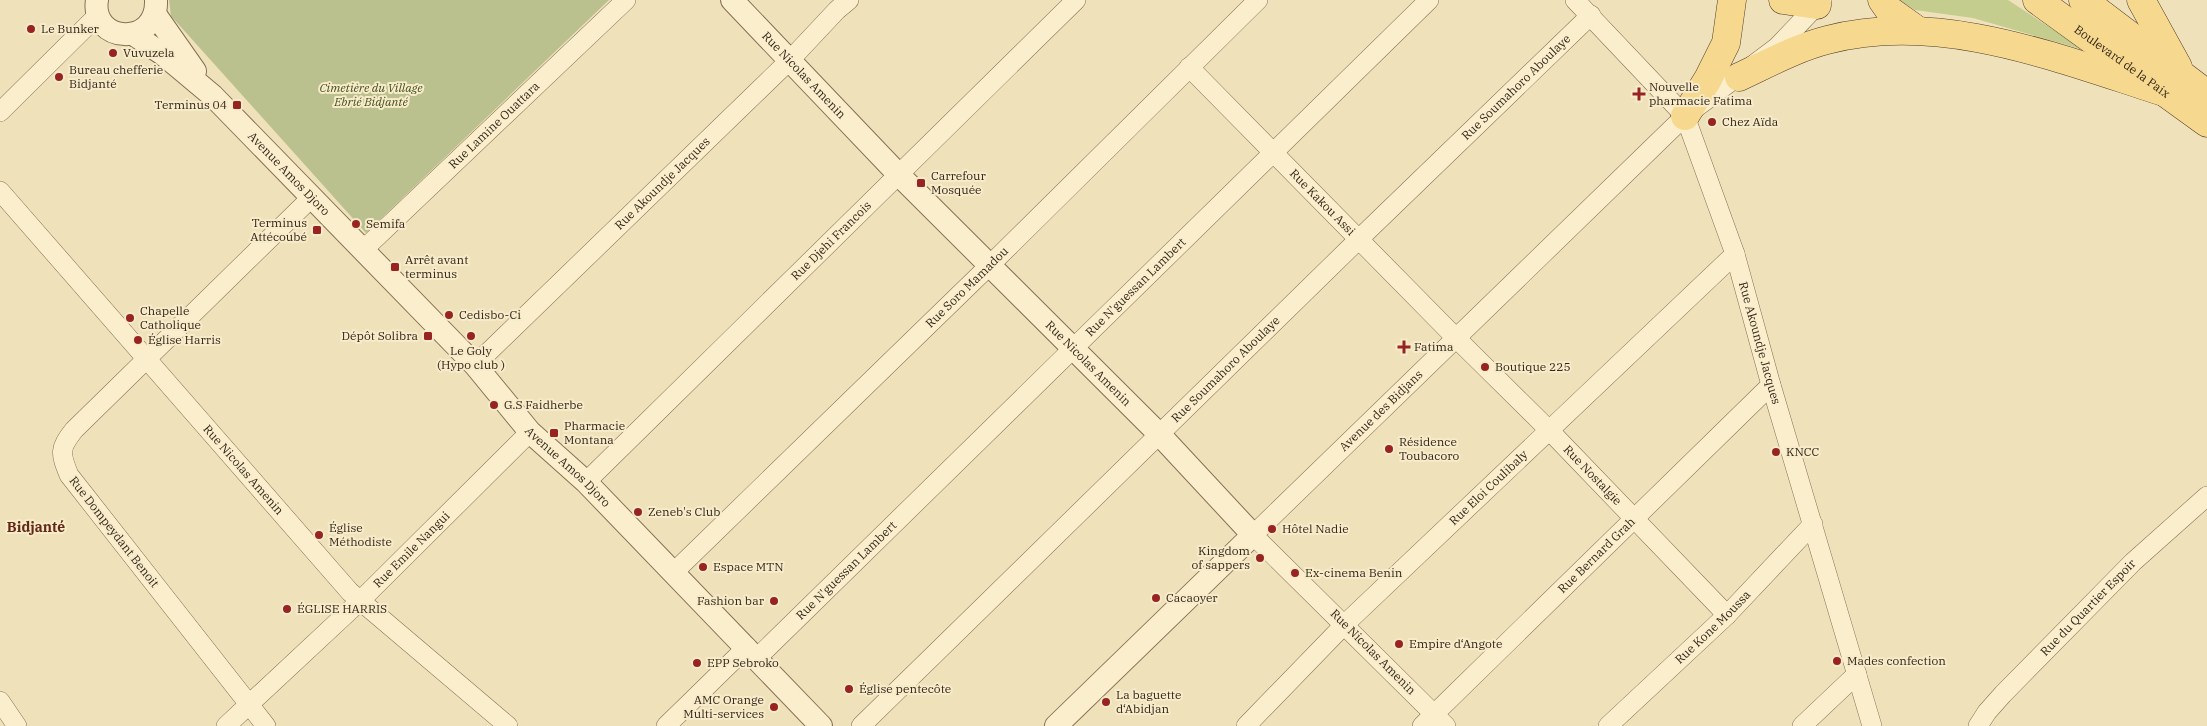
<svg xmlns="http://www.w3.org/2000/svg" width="2207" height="726" font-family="'IBM Plex Serif',serif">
  <rect width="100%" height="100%" fill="#efe1ba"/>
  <!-- green -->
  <path fill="#c4cd8e" d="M1899,0H2008L2084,50L1973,18L1915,10Z"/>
  <!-- cemetery -->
  <path fill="#bac18f" d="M169,0H609L366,233L171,16Z"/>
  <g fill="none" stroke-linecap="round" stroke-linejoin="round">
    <defs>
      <g id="minor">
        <path id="s1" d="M1575,0L1685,116L1735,254L1771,385L1872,726"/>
        <path id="s2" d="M1189,67L1456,338L1548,429L1727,615"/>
        <path d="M0,112L98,15"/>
        <path id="s3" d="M0,191L350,592L508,726"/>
        <path id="s4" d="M363,250L626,0"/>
        <path id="s5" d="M475,365L791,59L837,10L849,0"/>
        <path id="s6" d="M586,482L1076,0"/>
        <path id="s7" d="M673,573L990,265L1258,0"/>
        <path id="s8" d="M757,658L1429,0"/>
        <path d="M0,701L17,726"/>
        <path id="s9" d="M226,726L360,601L530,432"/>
        <path d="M266,726L69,475C60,453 59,449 74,430L312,197"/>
        <path d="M666,726L747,647"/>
        <path id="s10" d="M861,726L1359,239L1591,15"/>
        <path id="s11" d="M1246,726L1345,624L1735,254"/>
        <path id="s12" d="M1422,726L1771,385"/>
        <path id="s13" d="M1446,726L1253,535L1685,116L1777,47L1822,0"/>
        <path id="s14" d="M1608,726L1727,615L1813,524"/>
        <path d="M1802,726L1857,674"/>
        <path id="s15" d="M1978,726L1987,712L2003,694L2133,562L2207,496"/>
      </g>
      <g id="tertiary">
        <path d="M97,0C90,43 158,48 156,0"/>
        <path id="s16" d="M732,0L898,174L1160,435L1253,535L1056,726"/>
        <path d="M155,14L195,71"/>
        <path id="s17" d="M133,34L164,55L213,96L475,365L530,432L586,482L821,726"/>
      </g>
      <g id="primary">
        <path d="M1783,0L1817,5"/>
        <path d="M1882,0L1889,10L1917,30"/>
        <path id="s18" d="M2037,0L2207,123"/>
        <path d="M2083,0L2207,94"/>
        <path d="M2141,0L2178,67"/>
        <path d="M1739,77C1767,64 1796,48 1827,40C1941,10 2059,59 2167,93"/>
        <path d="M1685,116L1708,79L1726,43L1732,0"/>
      </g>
    </defs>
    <!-- minor casing -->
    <use href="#minor" stroke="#877054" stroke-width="20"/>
    <!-- tertiary casing -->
    <use href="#tertiary" stroke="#877054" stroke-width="24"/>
    <!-- primary casing -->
    <use href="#primary" stroke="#533e29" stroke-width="29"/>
    <!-- minor -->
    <use href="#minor" stroke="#faeecd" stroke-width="19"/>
    <!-- tertiary -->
    <use href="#tertiary" stroke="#faeecd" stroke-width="22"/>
    <!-- primary -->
    <use href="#primary" stroke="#f6d98f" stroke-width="28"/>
  </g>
  <!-- markers -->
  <g fill="#982422" stroke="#f7ebca" stroke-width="2">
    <circle cx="31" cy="29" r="5"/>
    <circle cx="113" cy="53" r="5"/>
    <circle cx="59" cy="77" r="5"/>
    <path d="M1636.5 86.5h5v5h5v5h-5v5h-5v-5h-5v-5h5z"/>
    <rect x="232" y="100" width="10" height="10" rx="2.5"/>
    <circle cx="1712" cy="122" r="5"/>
    <rect x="916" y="178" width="10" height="10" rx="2.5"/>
    <circle cx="356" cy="224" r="5"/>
    <rect x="312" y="225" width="10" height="10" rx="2.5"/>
    <rect x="390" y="262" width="10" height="10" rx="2.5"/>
    <circle cx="449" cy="315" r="5"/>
    <circle cx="130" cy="318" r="5"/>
    <rect x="423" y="331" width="10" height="10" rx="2.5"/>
    <circle cx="471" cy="336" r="5"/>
    <circle cx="138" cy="340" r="5"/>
    <path d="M1401.5 339.5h5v5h5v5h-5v5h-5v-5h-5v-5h5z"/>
    <circle cx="1485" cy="367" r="5"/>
    <circle cx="494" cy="405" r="5"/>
    <rect x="549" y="428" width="10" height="10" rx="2.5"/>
    <circle cx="1389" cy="449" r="5"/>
    <circle cx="1776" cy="452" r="5"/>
    <circle cx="638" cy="512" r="5"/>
    <circle cx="1272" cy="529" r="5"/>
    <circle cx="319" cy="535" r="5"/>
    <circle cx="1260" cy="558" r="5"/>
    <circle cx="703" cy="567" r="5"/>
    <circle cx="1295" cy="573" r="5"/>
    <circle cx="1156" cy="598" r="5"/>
    <circle cx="774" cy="601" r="5"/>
    <circle cx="287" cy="609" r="5"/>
    <circle cx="1399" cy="644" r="5"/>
    <circle cx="1837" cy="661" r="5"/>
    <circle cx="697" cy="663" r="5"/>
    <circle cx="849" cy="689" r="5"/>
    <circle cx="1106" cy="702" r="5"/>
    <circle cx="774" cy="707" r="5"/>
  </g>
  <g text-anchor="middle" stroke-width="4" stroke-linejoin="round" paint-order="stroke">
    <!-- poi labels -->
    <g font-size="12" fill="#35281a" stroke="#f7ebca" text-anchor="start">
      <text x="41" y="33">Le Bunker</text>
      <text x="123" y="57">Vuvuzela</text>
      <text x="69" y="74">Bureau chefferie<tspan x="69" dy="14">Bidjanté</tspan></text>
      <text x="1649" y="91">Nouvelle<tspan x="1649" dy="14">pharmacie Fatima</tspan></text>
      <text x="227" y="109" text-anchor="end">Terminus 04</text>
      <text x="1722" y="126">Chez Aïda</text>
      <text x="931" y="180">Carrefour<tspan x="931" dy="14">Mosquée</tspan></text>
      <text x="307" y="227" text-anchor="end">Terminus<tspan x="307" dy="14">Attécoubé</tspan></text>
      <text x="366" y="228">Semifa</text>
      <text x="405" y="264">Arrêt avant<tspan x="405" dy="14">terminus</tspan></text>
      <text x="140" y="315">Chapelle<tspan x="140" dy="14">Catholique</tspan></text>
      <text x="459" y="319">Cedisbo-Ci</text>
      <text x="418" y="340" text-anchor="end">Dépôt Solibra</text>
      <text x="148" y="344">Église Harris</text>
      <text x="1414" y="351">Fatima</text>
      <text x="471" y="355" text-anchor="middle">Le Goly<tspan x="471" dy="14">(Hypo club )</tspan></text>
      <text x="1495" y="371">Boutique 225</text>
      <text x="504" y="409">G.S Faidherbe</text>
      <text x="564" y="430">Pharmacie<tspan x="564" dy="14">Montana</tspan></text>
      <text x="1399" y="446">Résidence<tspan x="1399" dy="14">Toubacoro</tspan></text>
      <text x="1786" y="456">KNCC</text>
      <text x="648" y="516">Zeneb's Club</text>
      <text x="329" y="532">Église<tspan x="329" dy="14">Méthodiste</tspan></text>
      <text x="1282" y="533">Hôtel Nadie</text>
      <text x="1250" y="555" text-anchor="end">Kingdom<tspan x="1250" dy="14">of sappers</tspan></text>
      <text x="713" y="571">Espace MTN</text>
      <text x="1305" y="577">Ex-cinema Benin</text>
      <text x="1166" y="602">Cacaoyer</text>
      <text x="764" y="605" text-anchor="end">Fashion bar</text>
      <text x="297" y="613">ÉGLISE HARRIS</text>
      <text x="1409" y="648">Empire d‘Angote</text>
      <text x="1847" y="665">Mades confection</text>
      <text x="707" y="667">EPP Sebroko</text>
      <text x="859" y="693">Église pentecôte</text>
      <text x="1116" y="699">La baguette<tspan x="1116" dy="14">d‘Abidjan</tspan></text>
      <text x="764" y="704" text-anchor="end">AMC Orange<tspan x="764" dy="14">Multi-services</tspan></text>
    </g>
    <!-- street labels -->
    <g font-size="12" fill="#35281a" stroke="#f7ebca">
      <text dy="4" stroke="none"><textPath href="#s18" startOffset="105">Boulevard de la Paix</textPath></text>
      <text dy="4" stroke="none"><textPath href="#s16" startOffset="104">Rue Nicolas Amenin</textPath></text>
      <text dy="4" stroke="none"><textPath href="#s10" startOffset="915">Rue Soumahoro Aboulaye</textPath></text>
      <text dy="4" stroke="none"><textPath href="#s4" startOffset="181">Rue Lamine Ouattara</textPath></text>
      <text dy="4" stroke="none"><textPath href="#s17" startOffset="210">Avenue Amos Djoro</textPath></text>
      <text dy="4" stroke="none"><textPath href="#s5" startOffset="261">Rue Akoundje Jacques</textPath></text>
      <text dy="4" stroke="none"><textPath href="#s2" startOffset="190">Rue Kakou Assi</textPath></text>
      <text dy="4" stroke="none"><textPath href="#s6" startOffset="344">Rue Djehi Francois</textPath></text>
      <text dy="4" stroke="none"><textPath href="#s7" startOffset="410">Rue Soro Mamadou</textPath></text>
      <text dy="4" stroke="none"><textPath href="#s8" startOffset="530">Rue N'guessan Lambert</textPath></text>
      <text dy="4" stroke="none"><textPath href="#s1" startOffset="399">Rue Akoundje Jacques</textPath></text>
      <text dy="4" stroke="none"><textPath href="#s16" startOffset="509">Rue Nicolas Amenin</textPath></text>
      <text dy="4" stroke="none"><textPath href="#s10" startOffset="510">Rue Soumahoro Aboulaye</textPath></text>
      <text dy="4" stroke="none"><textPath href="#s13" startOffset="450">Avenue des Bidjans</textPath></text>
      <text dy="4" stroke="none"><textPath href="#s17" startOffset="615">Avenue Amos Djoro</textPath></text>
      <text dy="4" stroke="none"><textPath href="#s3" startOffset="370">Rue Nicolas Amenin</textPath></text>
      <text dy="4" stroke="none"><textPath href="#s2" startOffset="574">Rue Nostalgie</textPath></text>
      <text dy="4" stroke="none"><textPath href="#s11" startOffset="340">Rue Eloi Coulibaly</textPath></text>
      <text transform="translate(114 532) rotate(52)" y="4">Rue Dompeydant Benoit</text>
      <text dy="4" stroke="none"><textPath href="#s9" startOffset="256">Rue Emile Nangui</textPath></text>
      <text dy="4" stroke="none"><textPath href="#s12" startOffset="244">Rue Bernard Grah</textPath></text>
      <text dy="4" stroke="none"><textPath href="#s8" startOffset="125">Rue N'guessan Lambert</textPath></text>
      <text dy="4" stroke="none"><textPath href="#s15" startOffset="162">Rue du Quartier Espoir</textPath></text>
      <text dy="4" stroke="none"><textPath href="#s14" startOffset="144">Rue Kone Moussa</textPath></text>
      <text transform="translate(1373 652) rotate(45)" y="4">Rue Nicolas Amenin</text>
    </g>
    <!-- park labels -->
    <g font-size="12" font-style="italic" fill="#44521f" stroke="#f7ebca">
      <text x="371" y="92">Cimetière du Village<tspan x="371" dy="14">Ebrié Bidjanté</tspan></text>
    </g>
    <!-- neighbourhood labels -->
    <g font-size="14" font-weight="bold" fill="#632917" stroke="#f7ebca">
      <text x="36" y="532">Bidjanté</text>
    </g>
  </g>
</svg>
